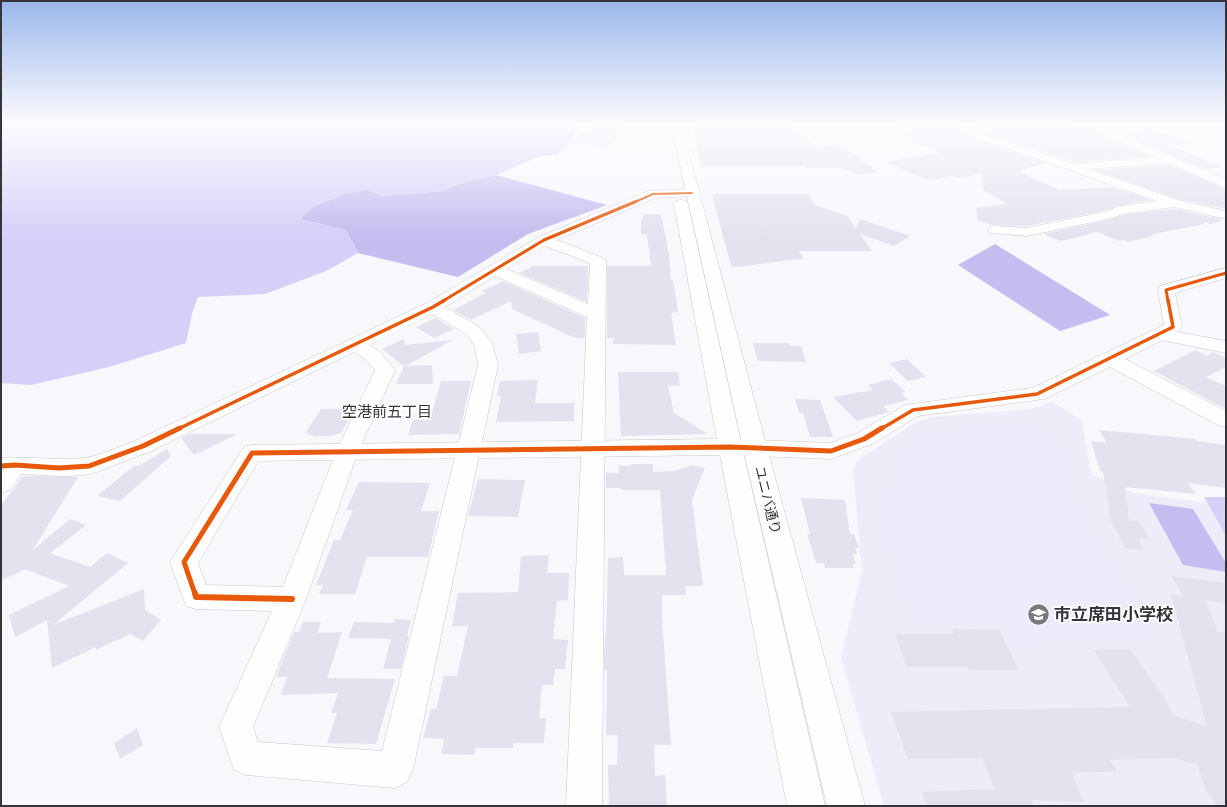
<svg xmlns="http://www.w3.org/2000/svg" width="1227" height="807" font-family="Poppins,'Noto Sans JP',sans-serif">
  <rect width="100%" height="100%" fill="#f8f7fc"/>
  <!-- built -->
  <path fill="#edecf9" d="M1052,402L1082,420L1091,474L1133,493L1207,503L1226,536V806H884L841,657L862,571L853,471L858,460L916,422L934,417L1032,409Z"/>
  <!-- green -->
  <path fill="#eeebfd" d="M1014,422L1056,434L1074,476L1061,479L1156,638L1014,643L1002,624H922L895,584L881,492L908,491L895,456L924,435Z"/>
  <!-- forest -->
  <g fill="#d6cff8">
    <path d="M1,124H579L569,145L557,155L540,156L496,175L456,185L445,191L380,196L367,190L348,193L313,207L300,219L346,230L358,253L326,271L265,294L198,297L192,314L186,343L109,367L31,385L1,383Z"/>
    <path d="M1204,497H1226V536Z"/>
  </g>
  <!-- water -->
  <g fill="#c6bcef">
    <path d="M496,175L607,205L528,234L458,277L358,253L346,230L300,219L313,207L348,193L367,190L381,196L445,191L456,185Z"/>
    <path d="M995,244L1110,315L1060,331L958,265Z"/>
    <path d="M1149,503L1193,509L1226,563V572L1183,565Z"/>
  </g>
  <!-- building -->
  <g fill="#e4e2ef">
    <path d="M590,124H605L625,126L609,147L572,144Z"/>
    <path d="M692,124H794L795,129L813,144L819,146L841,145L878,172L858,175L840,168H807L806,166H701Z"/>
    <path d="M885,124H954L976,141L1001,147L1046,163L1018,171L1059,190L1112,187L1151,200L1120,205L1108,210L1027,226L993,225L978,221L976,208L1007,204L983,190L982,173L960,178L950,176L929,181L886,162L939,153Z"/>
    <path d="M970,124H1050L1095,128L1104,136L1149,156L1074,162L1009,141L985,135Z"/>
    <path d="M1138,124L1194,144L1168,145L1223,167L1206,169L1113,129L1138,130Z"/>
    <path d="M1168,165L1226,189V209L1178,199L1095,170Z"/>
    <path d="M712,194H809L814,205L848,216L856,229L860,219L910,236L894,246L860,234L872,251H799L804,259L789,260L739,267L731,266Z"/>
    <path d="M1174,209L1224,220L1210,224L1206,222L1201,225L1152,234L1155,235L1129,242L1124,240L1119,241L1097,232L1061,241L1044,234L1112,219L1123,215Z"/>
    <path d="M644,214H661L669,255L671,280H673L678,312L671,313L676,345L613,344L614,338H607V266H651L647,234H641V221Z"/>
    <path d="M534,266H588L587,302L519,273Z"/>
    <path d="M503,281L585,318V338H575L512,309L511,301L471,320L453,310L486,293L482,291Z"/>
    <path d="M435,318L454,329L434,338L416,327Z"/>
    <path d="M538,332L541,351L519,354L516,334Z"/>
    <path d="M404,339L405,345L453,340L405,366L432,365L433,384H396L404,366L382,349Z"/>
    <path d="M753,343H789L790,346H801L806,362L758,361Z"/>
    <path d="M1196,350L1207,356L1213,352L1226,358V367L1206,377L1226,386V409L1154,371Z"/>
    <path d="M907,359L926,377L908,381L889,363Z"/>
    <path d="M618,372H678L680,386H668L674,413L708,434L621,436Z"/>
    <path d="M891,379L906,392L901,393L908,400L883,406L889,412L857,421L833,397L873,390L868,385Z"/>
    <path d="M538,380L535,403H574V421L496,422L501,396H497L500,381Z"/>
    <path d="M441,381H471L459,434L408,435L413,420H430Z"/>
    <path d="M795,399L820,400L833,437H810L803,413H799Z"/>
    <path d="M321,409H343L354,410L341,433L329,436H315L305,433Z"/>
    <path d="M1099,430L1195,439L1197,441L1226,445V488L1188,483L1196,494L1125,487L1129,520L1139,521L1150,540L1138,539L1144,550L1125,548L1111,521L1103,472L1100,471L1091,441L1107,443Z"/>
    <path d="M190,434H238L194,455L181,438Z"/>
    <path d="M167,449L171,456L120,501L97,496L134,466H139Z"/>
    <path d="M631,464H653V472L675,471L687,467L690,465L705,468L692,500L703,586H685L686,595H662V618L671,745H654L655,776L665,775L667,806H609L608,765H617L618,735H606L607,670H604L605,634H606L608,558L623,557L624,575H666L660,490H621V488H606V473H619V466H631Z"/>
    <path d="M30,476L78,477L32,551L70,519L86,525L50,553L90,567L107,553L128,563L53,625L144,589L145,610L161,620L143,641L130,634L96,650V647L52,668L47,620L15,637L9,615L69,586L25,569L1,581V506L22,477Z"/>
    <path d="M478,479L525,480L518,517L468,516Z"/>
    <path d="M359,482L430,483L421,511H439L428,557H367L355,594H319L323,585H316L334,540H340L353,510H346Z"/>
    <path d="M801,498L845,500L850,534H854L859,548H855L857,554H853L856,564H853L854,568H825L824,563H816L807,534H810Z"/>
    <path d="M549,555L547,573H569L568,600L557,601L553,639L568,640L565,669H555L553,685H542L539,718H546L544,743H513V748H476L474,755L441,754L444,739L423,738L431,709H436L444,676H457L468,626H452L458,593L518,592L521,556Z"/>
    <path d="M1172,576L1226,583V604L1205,600L1217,631L1226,633V806H1217L1205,790L1198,765L1175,758L1110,760L1117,771L1073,773L1075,776L1073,777L1084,802L1031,800L1034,806H927L922,792L995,789L982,758L908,759L891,712L1130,707L1094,650L1130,649L1166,701L1173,715L1207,727L1171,594L1183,597Z"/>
    <path d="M395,619L411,620L407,636H409L401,669H383L391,639L348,638L354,622L393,623Z"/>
    <path d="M303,622H321L317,633L342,632L327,678L395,679L376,744L327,743L337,713H331L338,693L281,695L287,677H276L294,632H299Z"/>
    <path d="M952,629L999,630L1019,670H969L968,667H907L895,634H954Z"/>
    <path d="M137,728L143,745L120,759L114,743Z"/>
  </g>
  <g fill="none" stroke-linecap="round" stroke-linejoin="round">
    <defs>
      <g id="street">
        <path d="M955,124H967L984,136L1009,142L1074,164L1155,157L1105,135L1092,124H1104L1113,131L1226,179V188L1168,163L1088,169L1178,200L1226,211V219L1174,207L1123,214L1112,218L1027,236L990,233L988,230L990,227L995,226L1027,228L1108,211L1120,206L1157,201L1001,146L976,140Z"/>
        <path d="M692,189L697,190L698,193L697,196L655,198L557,240L603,258L606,261L602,806H566L587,317L495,276L445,307L478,326L492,343L498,365L413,770L407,782L395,788L246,775L234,770L219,727L272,611L196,609L186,606L170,562L244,447L252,445L260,447L263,453L198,563L206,585L283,587L336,452L375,370L365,359L354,352L151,451L97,472C73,479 46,475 21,474L10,490L1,493V458C29,456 57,461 85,458C100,456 120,446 135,441L427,303L539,237L648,191ZM545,246L590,263L588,304L506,269ZM432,314L466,334L474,344L478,365L382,751L258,742L253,727L306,599L358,452L395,370L379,351L369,345Z"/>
        <path d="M1226,268V278L1175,293L1182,327L1177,332L1226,341V353L1162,340L1125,359L1226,411V427L1218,425L1110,367L1044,399L918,416L872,444L831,459L730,455L722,452L719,447L722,442L730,439L830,443L856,434L905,405L1032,388L1164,325L1158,290L1160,286Z"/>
      </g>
      <g id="secondary">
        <path d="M671,124H681L767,448L865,806H827L743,448Z"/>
        <path d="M681,200L686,201L688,204L742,447L825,806H787L720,455L252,461L244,459L240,453L244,447L252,445L717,439L674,204L676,201Z"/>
      </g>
    </defs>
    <!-- street casing -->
    <use href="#street" stroke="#c8c7cc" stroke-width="1"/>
    <!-- secondary casing -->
    <use href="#secondary" stroke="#c8c7cc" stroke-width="1"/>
    <!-- street -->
    <use href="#street" fill="#fefeff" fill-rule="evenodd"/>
    <!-- secondary -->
    <use href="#secondary" fill="#fefeff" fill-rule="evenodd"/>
    <defs>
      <path id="cycleway-far4" d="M635,202L653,194L692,193"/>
      <g id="cycleway-far3">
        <path d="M443,301L544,240L637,201"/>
        <path d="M1168,301L1166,290L1226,273"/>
      </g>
      <g id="cycleway-far2">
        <path d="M178,429L433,307L445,300"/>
        <path d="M881,429L913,410L1037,394L1173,327L1168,300"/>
      </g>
      <g id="cycleway-far1">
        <path d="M1,466L15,465L59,468L89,466L143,446L180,428"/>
        <path d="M195,594L184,562L252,453L730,447L831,451L864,439L882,428"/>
      </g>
      <path id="cycleway" d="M195,593L196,597L292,599"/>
    </defs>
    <!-- cycleway-far4 casing -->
    <use href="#cycleway-far4" stroke="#fff" stroke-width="3.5"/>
    <!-- cycleway-far3 casing -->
    <use href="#cycleway-far3" stroke="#fff" stroke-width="5"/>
    <!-- cycleway-far2 casing -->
    <use href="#cycleway-far2" stroke="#fff" stroke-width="6"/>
    <!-- cycleway-far1 casing -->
    <use href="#cycleway-far1" stroke="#fff" stroke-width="8"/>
    <!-- cycleway casing -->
    <use href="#cycleway" stroke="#fff" stroke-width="8"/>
    <!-- cycleway-far4 -->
    <use href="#cycleway-far4" stroke="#e8590c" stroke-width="2"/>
    <!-- cycleway-far3 -->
    <use href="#cycleway-far3" stroke="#e8590c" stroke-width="3"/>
    <!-- cycleway-far2 -->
    <use href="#cycleway-far2" stroke="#e8590c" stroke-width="3.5"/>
    <!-- cycleway-far1 -->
    <use href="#cycleway-far1" stroke="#e8590c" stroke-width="5"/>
    <!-- cycleway -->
    <use href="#cycleway" stroke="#e8590c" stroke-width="6"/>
  </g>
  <!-- sky -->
  <linearGradient id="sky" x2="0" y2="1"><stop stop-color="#9ab7eb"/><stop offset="0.52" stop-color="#fcfbfe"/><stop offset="1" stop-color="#fcfbfe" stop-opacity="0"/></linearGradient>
  <rect width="1227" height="237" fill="url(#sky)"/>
  <!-- icons -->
  <defs>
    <symbol id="school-disc" viewBox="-11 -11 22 22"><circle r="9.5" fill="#79787f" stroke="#fff"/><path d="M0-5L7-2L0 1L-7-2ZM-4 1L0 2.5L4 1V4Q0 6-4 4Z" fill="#fff"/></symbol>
  </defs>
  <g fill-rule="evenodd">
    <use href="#school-disc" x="1026" y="602" width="25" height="25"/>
  </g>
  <g text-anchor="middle" stroke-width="3.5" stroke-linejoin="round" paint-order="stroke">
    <!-- street labels -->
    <g font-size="14" fill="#35343b" stroke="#fff">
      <text transform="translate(768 500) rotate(76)" y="5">ユニバ通り</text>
    </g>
    <!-- neighbourhood labels -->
    <g font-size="15" fill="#35343b" stroke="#fff">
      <text x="387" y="417">空港前五丁目</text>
    </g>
    <!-- near-poi labels -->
    <g font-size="17" font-weight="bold" fill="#35343b" stroke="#fff" text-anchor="start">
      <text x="1054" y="620">市立席田小学校</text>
    </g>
  </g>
  <!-- border -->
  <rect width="1227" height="807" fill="none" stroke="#35343b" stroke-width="4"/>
</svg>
